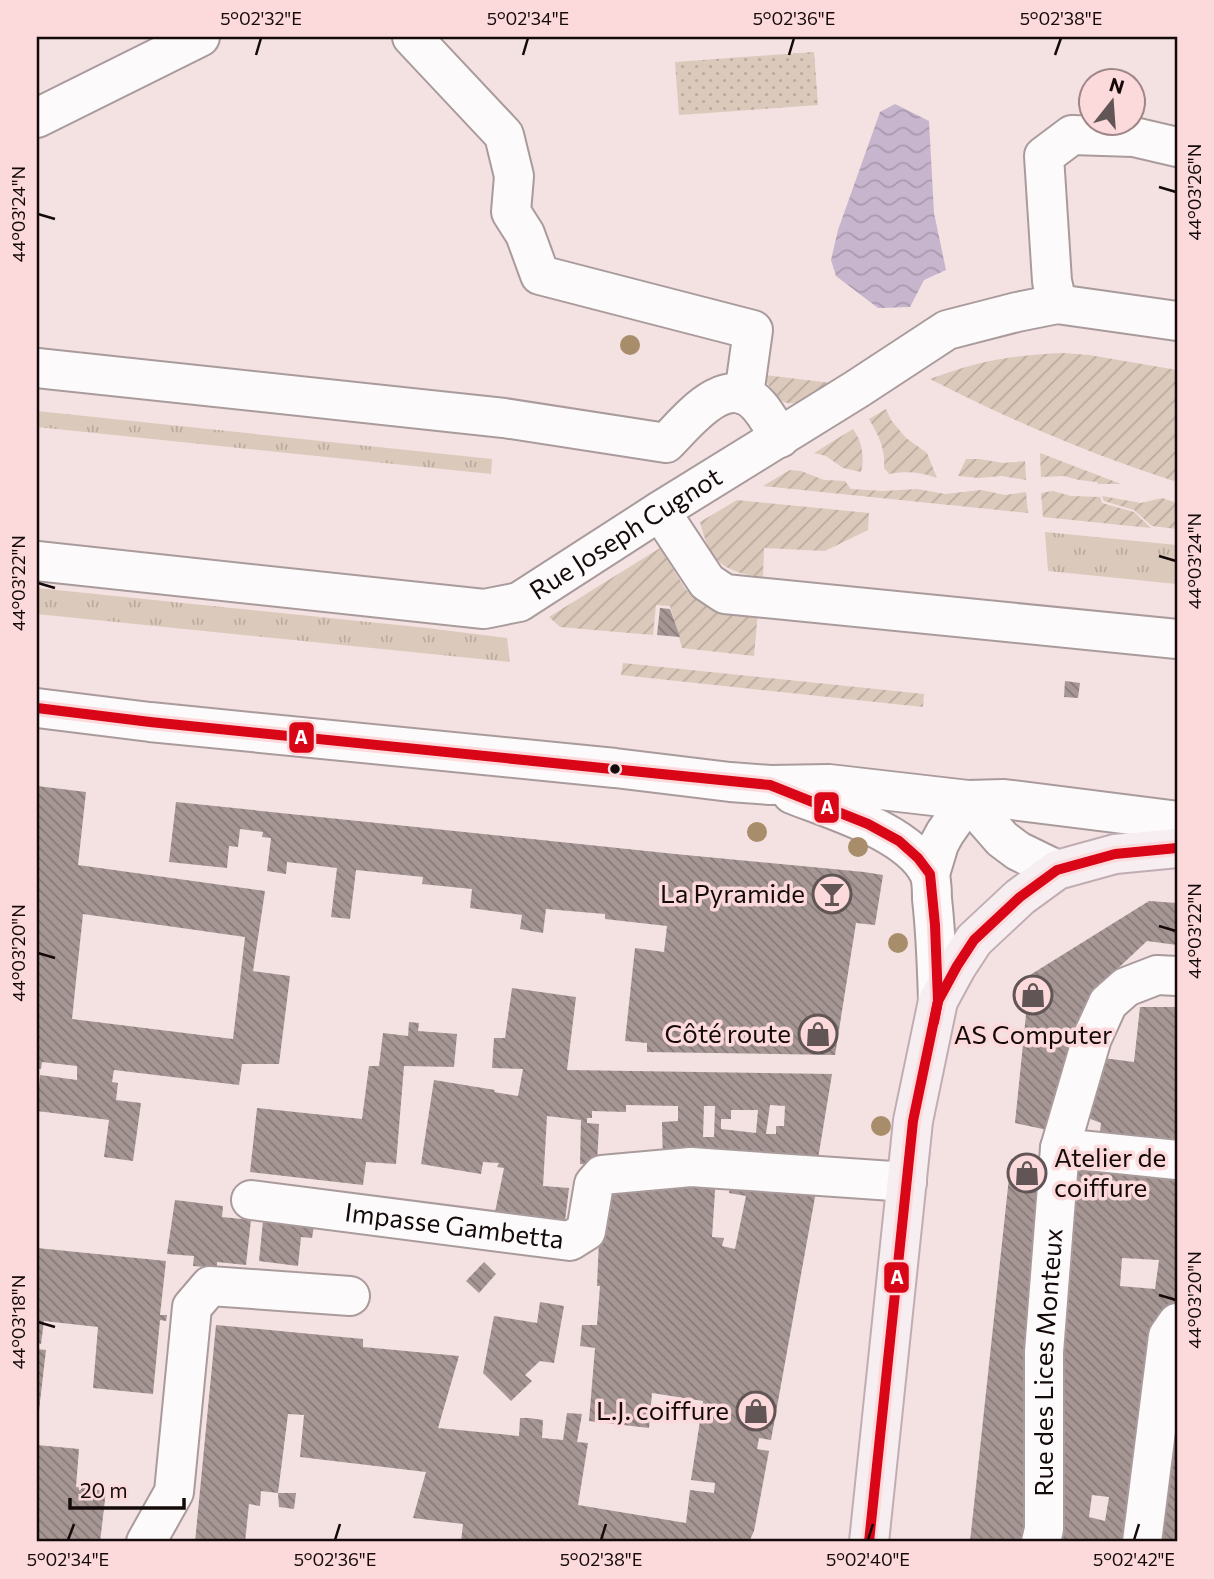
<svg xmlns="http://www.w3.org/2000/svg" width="1214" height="1579" font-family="Commissioner,sans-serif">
  <defs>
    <pattern id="grass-tufts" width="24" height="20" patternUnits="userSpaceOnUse" patternTransform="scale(1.75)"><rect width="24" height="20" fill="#dbc9bb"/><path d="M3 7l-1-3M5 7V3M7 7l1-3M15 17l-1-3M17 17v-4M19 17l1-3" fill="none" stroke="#bbab9f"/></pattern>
    <pattern id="park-dots" width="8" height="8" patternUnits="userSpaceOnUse" patternTransform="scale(1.75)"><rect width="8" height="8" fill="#dbc9bb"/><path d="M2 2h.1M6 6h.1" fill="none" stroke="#bbab9f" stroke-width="1.8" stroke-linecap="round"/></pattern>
    <pattern id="garden-furrows" width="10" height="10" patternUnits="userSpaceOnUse" patternTransform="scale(1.75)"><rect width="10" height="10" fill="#dbc9bb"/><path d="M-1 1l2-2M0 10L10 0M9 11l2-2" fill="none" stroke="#bbab9f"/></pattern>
    <pattern id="water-waves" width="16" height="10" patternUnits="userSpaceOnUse" patternTransform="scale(1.75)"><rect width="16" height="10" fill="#c7b4cd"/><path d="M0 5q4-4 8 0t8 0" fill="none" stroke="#aa99af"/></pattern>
    <pattern id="building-back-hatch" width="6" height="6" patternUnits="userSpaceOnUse" patternTransform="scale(1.75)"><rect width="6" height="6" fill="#a69794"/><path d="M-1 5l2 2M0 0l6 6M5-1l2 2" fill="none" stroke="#867977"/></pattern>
  </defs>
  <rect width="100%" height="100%" fill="#f4e1e2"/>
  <!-- grass -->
  <g fill="url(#grass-tufts)">
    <path d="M37,411L492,459L491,474L37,427Z"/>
    <path d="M1045,532L1177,545V584L1048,571Z"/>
    <path d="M37,588L427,628L507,638L510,662L37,614Z"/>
  </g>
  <!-- park -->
  <path fill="url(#park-dots)" d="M814,52L818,105L679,115L675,62Z"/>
  <!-- garden -->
  <g fill="url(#garden-furrows)">
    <path d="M1063,353L1089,355L1177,370V482C1092,455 1010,420 930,379C977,361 1013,355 1063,353Z"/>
    <path d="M765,375L831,383C816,392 793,414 777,397C772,391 768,384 764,378Z"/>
    <path d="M886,409L891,420L906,438L927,453L937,478C922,472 905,471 889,474L884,468C886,450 878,434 869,419Z"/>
    <path d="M853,429C862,441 865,458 861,472L843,468L826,456L814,453Z"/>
    <path d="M1040,453L1121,484H1098L1097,482L1079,480L1064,476L1041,477Z"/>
    <path d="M966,459H979L1003,463L1025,461L1026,480L1002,476L979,478L958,476Z"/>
    <path d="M790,470L801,471L824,480L845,481L851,489L883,491L917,489L945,494L981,490L1005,495L1026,492L1028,513L763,486Z"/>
    <path d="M1053,491L1071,496L1100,497L1102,503L1134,512L1151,528L1043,517L1041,493Z"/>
    <path d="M1102,496L1141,503L1162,498L1177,503V529L1152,526L1134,510L1104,501Z"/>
    <path d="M737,500L869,513L868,530L825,551L764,548L763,577C723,572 710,562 700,522Z"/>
    <path d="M660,548L686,590L702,601L758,611L754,656L682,648L670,606L656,605L653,635L560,627L549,617Z"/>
    <path d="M623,663L924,694L923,707L621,675Z"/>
  </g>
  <!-- water -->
  <path fill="url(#water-waves)" d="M895,104L929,121L934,213L946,270L924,280L910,307L878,308L836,276L831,260L838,230L880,112Z"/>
  <!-- building -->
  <g fill="url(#building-back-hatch)" fill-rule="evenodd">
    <path d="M660,608L670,609L680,637L657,635Z"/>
    <path d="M1065,681L1080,683L1078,698L1064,697Z"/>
    <path d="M37,786L86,792L78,865L265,891L253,971L290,976L279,1064H242L239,1085L114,1070L112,1082L118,1083L116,1100L141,1103L133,1161L104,1157L109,1120L37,1111L40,1075L77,1080V1066L42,1062L41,1069L37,1068ZM83,914L245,937L233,1039L72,1019Z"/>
    <path d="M176,802L675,854L864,872L883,875L875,925L856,923L835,1055L647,1052V1043L625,1041L635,948L664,952L667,926L605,919V914L546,909L543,933L520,929L522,915L470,908L472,889L422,884L423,877L356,870L350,919L331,917L337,868L287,862L286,874L267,871L271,838L262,837L263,832L240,829L238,847L229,846L227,868L169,862Z"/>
    <path d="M1149,901L1177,903V945L1147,941L1096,989L1052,1131L1015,1123L1030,975Z"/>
    <path d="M512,988L576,997L567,1070L832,1074L816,1171L663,1163L662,1122L678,1121V1106L626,1105V1112L592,1111V1118H587V1123L599,1124L597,1165L580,1164L581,1120L547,1116L543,1186L569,1188L565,1221L493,1222L504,1168L497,1167L499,1163L483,1162L481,1174L421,1164L434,1080L495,1090L494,1092L518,1096L523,1069L492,1068L494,1038H505ZM770,1105L785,1106L784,1126H776V1134H766ZM704,1106H715L714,1137H703ZM731,1110H758L756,1133L721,1129V1119H731Z"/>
    <path d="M1140,1007H1177V1147L1099,1140L1101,1123L1080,1115L1103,1058L1134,1062Z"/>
    <path d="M409,1022L419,1023L418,1031L457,1034L454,1067L404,1066L396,1164L366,1162L363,1185L250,1172L257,1108L362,1119L369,1066H379L383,1033L408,1036Z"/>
    <path d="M1011,1159L1046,1165L1033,1542H970Z"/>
    <path d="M1073,1161L1177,1171V1302L1162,1323L1135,1542H1048ZM1122,1258L1159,1260L1155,1289L1120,1286ZM1092,1495L1109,1497L1105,1521L1089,1517Z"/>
    <path d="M716,1176L712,1237L724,1238L722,1246L735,1249L746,1196L729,1193L731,1177L817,1186L771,1440L759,1438L757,1449L769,1451L754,1531L749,1542H461L463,1524L413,1518L426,1472L300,1457L304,1415L288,1414L278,1493L261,1491L260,1506L249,1504L245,1542H195L216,1325L363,1339V1347L459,1356L438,1428L519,1436L520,1418H529L543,1420L542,1438L563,1440L567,1413L582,1414L577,1442L588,1443L578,1505L686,1523L690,1490L714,1493L715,1483L691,1480L703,1401L652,1393L649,1428L589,1421L595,1348L580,1346L582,1325H597L600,1286H597L601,1194Z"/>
    <path d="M175,1200L223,1206L222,1217L251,1220L246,1265L217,1262V1268L193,1266L194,1256L167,1254Z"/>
    <path d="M263,1221L314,1226L312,1238L301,1237L298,1266L259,1261Z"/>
    <path d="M37,1248L166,1261L160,1315H167L166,1321L160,1320L153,1394L93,1388L98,1327L44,1321L41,1344L37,1343Z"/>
    <path d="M484,1262L496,1274L479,1293L466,1281Z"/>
    <path d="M540,1302L564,1306L554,1363L540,1361L525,1375L532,1381L511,1401L483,1373L494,1316L537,1323Z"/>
    <path d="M37,1349L46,1350L38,1419H37Z"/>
    <path d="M1177,1409V1542H1155Z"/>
    <path d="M37,1445L79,1449L76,1487L106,1491L100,1542H37Z"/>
    <path d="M278,1493H296L294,1509L279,1507Z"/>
  </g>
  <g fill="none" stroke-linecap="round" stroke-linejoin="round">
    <defs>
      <g id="minor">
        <path d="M412,37L504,135L514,176L511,212L525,234L540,275L753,330L744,395"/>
        <path d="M37,118L200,37"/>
        <path d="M1057,304L1052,281L1044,156L1072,135L1134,137L1177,147"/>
        <path d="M37,368L504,418L666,443C688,421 727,369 759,406C767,415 773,427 780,438"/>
        <path d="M660,511L707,582L725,594L1177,639"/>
        <path id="s1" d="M37,561L484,609L519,602L660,511L857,389L947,330L1017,312L1057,304L1177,321"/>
        <path d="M37,708L150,722L615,768L730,782L770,785L829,784L968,800L1004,799L1171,820L1177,822"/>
        <path d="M792,794C832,810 909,832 929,873C932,880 932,891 932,899C936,933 937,967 938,1001"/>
        <path d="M968,800L1002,839L1018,851L1057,870"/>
        <path d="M930,874L939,844L945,833L968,800"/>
        <path d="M1060,1148L1177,1160"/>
        <path id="s2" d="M251,1200L570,1241L586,1231L594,1184L602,1175L691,1167L907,1182"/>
        <path d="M146,1542L174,1492L192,1307L210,1286L350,1296"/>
        <path id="s3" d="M1041,1542L1044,1529V1352L1060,1148L1092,1038L1108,1003L1126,987L1157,975L1177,976"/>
        <path d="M1142,1542L1168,1336L1177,1323"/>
      </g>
      <path id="major" d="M869,1542L913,1121L938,1001L957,966L974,940L1020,897L1057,870L1115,854L1177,848"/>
    </defs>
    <!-- minor casing -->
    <use href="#minor" stroke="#a99b9c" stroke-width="42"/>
    <!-- major casing -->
    <use href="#major" stroke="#c0adb3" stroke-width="42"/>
    <!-- minor -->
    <use href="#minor" stroke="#fdfafb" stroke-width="38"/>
    <!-- major -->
    <use href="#major" stroke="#f6eef1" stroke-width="38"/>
    <defs>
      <g id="bus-1">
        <path d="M37,708L150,722L770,785L868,824L899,841L918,858L930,874L935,925L938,1001L913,1121L869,1542"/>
        <path d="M934,1022L938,1001L957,966L974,940L1020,897L1057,870L1115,854L1177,848"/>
      </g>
    </defs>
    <!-- bus-1 casing -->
    <use href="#bus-1" stroke="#fcd9db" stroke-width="16"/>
    <!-- bus-1 -->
    <use href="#bus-1" stroke="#d90618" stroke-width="10"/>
  </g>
  <!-- trees -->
  <g fill="#a78d6a">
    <circle cx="630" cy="345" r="10"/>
    <circle cx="757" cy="832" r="10"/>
    <circle cx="858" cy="847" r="10"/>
    <circle cx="898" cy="943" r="10"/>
    <circle cx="881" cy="1126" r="10"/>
  </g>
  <!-- ticks -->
  <path fill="none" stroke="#140a0a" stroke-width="2.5" d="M256,55L261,38M523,55L528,38M789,55L794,38M1055,55L1061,38M1159,187L1176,192M38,214L55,219M1159,556L1176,561M38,583L55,588M1159,926L1176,931M38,953L55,958M1159,1295L1176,1300M38,1322L55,1327M68,1540L74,1524M335,1540L340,1524M601,1540L606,1524M868,1540L873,1524M1134,1540L1139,1524"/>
  <!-- icons -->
  <defs>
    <symbol id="bar-ring" viewBox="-11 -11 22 22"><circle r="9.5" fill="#fcd9db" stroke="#625556" stroke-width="1.5"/><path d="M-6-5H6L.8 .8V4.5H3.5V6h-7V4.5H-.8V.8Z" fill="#625556"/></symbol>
    <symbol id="shop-ring" viewBox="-11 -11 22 22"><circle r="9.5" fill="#fcd9db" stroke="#625556" stroke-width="1.5"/><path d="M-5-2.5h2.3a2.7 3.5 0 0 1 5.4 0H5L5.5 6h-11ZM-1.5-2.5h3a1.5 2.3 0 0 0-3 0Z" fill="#625556"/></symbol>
  </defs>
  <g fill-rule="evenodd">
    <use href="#bar-ring" x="810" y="872" width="44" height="44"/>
    <use href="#shop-ring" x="1011" y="973" width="44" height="44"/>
    <use href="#shop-ring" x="796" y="1012" width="44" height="44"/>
    <use href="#shop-ring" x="1005" y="1151" width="44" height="44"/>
    <use href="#shop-ring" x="734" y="1389" width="44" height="44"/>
  </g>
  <!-- markers -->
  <circle fill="#140a0a" stroke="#fcd9db" stroke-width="2.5" cx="615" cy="769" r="6"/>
  <g text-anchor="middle" stroke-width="7" stroke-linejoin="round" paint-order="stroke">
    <!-- street labels -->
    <g font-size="26" fill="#140a0a" stroke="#fcd9db">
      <text dy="9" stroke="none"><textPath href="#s1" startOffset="612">Rue Joseph Cugnot</textPath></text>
      <text dy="9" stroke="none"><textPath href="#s2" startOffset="205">Impasse Gambetta</textPath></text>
      <text dy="9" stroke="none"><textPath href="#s3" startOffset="180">Rue des Lices Monteux</textPath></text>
    </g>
    <!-- poi labels -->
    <g font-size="26" fill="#140a0a" stroke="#fcd9db" text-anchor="end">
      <text x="805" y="903">La Pyramide</text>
      <text x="791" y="1043">Côté route</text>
      <text x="1033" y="1044" text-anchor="middle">AS Computer</text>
      <text x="1054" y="1167" text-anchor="start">Atelier de<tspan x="1054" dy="30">coiffure</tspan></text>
      <text x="729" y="1420">L.J. coiffure</text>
    </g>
  </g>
  <g stroke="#fcd9db" stroke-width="2.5">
    <rect x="288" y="721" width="27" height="33" rx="7" fill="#d90618"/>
    <rect x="813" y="791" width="27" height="33" rx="7" fill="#d90618"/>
    <rect x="883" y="1261" width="27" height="33" rx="7" fill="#d90618"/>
  </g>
  <g font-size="19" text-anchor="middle" font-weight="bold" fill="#fff">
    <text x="301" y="744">A</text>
    <text x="827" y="814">A</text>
    <text x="897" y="1284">A</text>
  </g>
  <!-- border -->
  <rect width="1214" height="1579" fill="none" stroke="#fcd9db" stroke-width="77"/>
  <!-- north arrow -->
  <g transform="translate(1112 102) rotate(17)"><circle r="33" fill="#fcd9db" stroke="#9f8687" stroke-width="2"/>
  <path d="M0-5L12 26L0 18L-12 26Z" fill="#625556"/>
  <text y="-10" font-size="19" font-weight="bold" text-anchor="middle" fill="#140a0a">N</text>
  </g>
  <!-- scale -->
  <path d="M70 1498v10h114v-10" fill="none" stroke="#140a0a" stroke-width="3.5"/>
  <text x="80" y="1498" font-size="21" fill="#140a0a" stroke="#fcd9db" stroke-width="5" paint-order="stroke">20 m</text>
  <rect x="38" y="38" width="1138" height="1502" fill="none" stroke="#140a0a" stroke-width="2.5"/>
  <g font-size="18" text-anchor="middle" fill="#140a0a">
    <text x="261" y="25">5°02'32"E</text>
    <text x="528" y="25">5°02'34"E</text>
    <text x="794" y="25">5°02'36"E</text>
    <text x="1061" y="25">5°02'38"E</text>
    <text transform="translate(1195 192) rotate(-90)" y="6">44°03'26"N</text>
    <text transform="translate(19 214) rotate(-90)" y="6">44°03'24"N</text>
    <text transform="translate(1195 561) rotate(-90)" y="6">44°03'24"N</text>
    <text transform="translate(19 583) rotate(-90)" y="6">44°03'22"N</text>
    <text transform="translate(1195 931) rotate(-90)" y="6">44°03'22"N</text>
    <text transform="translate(19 953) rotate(-90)" y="6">44°03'20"N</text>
    <text transform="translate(1195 1300) rotate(-90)" y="6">44°03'20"N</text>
    <text transform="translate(19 1322) rotate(-90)" y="6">44°03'18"N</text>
    <text x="68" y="1566">5°02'34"E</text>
    <text x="335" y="1566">5°02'36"E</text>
    <text x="601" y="1566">5°02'38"E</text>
    <text x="868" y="1566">5°02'40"E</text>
    <text x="1134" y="1566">5°02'42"E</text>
  </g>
</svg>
